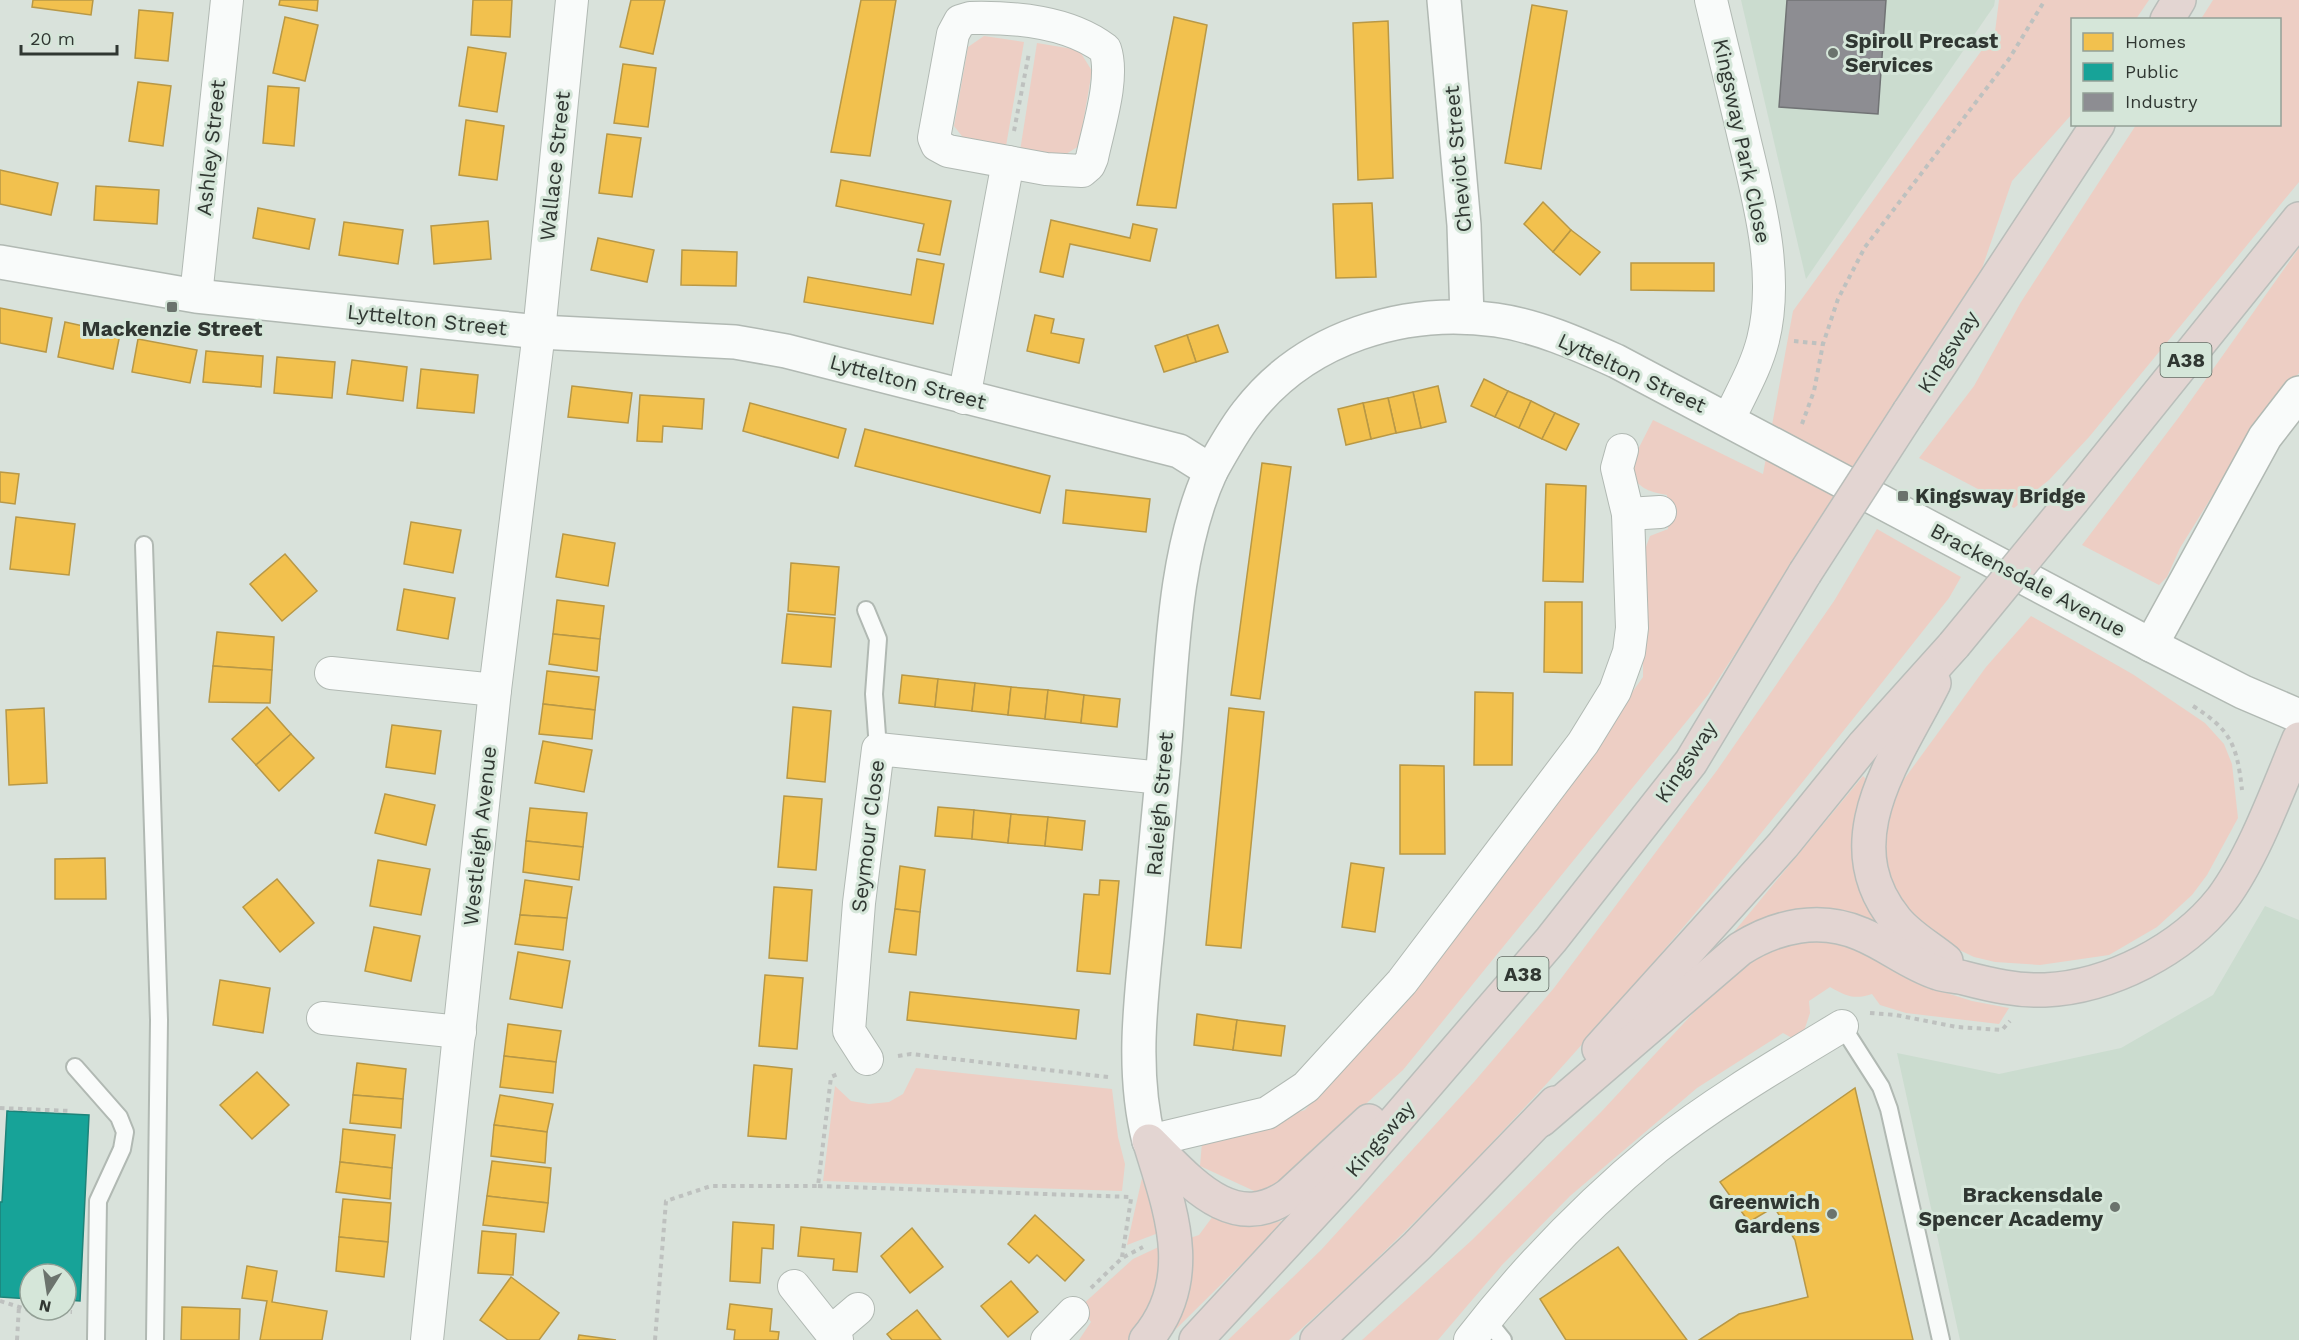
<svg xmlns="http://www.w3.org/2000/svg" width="2299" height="1340" font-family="'Work Sans',sans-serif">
  <rect width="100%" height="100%" fill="#d9e2db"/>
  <!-- built -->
  <g fill="#cbdccf">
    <path d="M1741,0H1995L1994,6L1806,279Z"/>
    <path d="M2265,906L2299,920V1340H1960L1897,1053L1999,1074L2121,1048L2213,995Z"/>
  </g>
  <!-- green -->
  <g fill="#edcec4">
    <path d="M1999,0H2149L2136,19L2072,20V114L2012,181L1977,283L1708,695L1403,1070L1265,1196L1200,1166L1202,1142L1305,1110L1474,915L1643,677V555L1650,536L1668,529L1667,495C1645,491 1641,488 1627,471L1653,420L1763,474L1793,311L1995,32Z"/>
    <path d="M2213,0H2299V182L2089,437L2049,480L2014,508L1919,458L1974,386L2021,302L2136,125L2280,124V20L2201,19Z"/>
    <path d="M984,36L1024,42L1006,146L965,140L954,126L968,47Z"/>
    <path d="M1037,43L1079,50L1092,71L1079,146L1058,159L1020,151Z"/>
    <path d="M2299,248V373L2258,422L2180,548L2167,577L2159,585L2082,545L2179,417Z"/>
    <path d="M1877,529L1961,577L1949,598C1744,857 1538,1119 1289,1340H1228L1321,1250L1474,1082L1554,988L1718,769L1834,601Z"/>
    <path d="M2031,616L2134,675L2205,723L2224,744L2232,764L2238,818L2207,875L2192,895L2157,927L2109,955L2040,965L1995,962L1974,957L1932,937L1893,893L1880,844L1894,793L1986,667Z"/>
    <path d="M1863,776L1869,782L1860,797L1854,826L1883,929L1737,937L1733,933Z"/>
    <path d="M1785,938L1855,943L1934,989L1972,1001L2009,1008L1999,1024L1906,1013L1880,1005L1872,994C1854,1000 1846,996 1830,987L1809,1001L1810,1013L1804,1031L1792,1038L1783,1033L1697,1088L1570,1196L1502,1265L1438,1340H1362L1472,1240L1601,1112L1724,980Z"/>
    <path d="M916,1068L1112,1089L1118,1137L1125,1164L1122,1191L823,1181L835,1086L851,1101L869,1104L889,1102L903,1094Z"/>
    <path d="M1142,1178L1161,1232L1127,1245Z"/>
    <path d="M1213,1216C1243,1230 1256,1229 1287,1219L1165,1340C1186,1297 1193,1288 1187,1239L1199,1235Z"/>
    <path d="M1165,1244L1161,1290L1130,1340H1079L1091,1322L1081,1306L1133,1259Z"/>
  </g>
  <!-- homes -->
  <g fill="#f2c14e" stroke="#b89846" stroke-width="1.5">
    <path d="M33,0H93L91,15L32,7Z"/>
    <path d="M280,0H318L317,11L279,5Z"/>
    <path d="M473,0H512L510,37L471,35Z"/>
    <path d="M631,0H665L653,54L620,47Z"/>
    <path d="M861,0H896L870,156L831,152Z"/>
    <path d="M1532,5L1567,11L1541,169L1505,163Z"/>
    <path d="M139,10L173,13L168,61L135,58Z"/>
    <path d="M285,17L318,25L305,81L273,73Z"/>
    <path d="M1174,17L1207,25L1176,208L1137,205Z"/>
    <path d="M1388,21L1393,178L1358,180L1353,23Z"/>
    <path d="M468,47L506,53L497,112L459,106Z"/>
    <path d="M623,64L656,68L648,127L614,123Z"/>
    <path d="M138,82L171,86L163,146L129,141Z"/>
    <path d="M268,86L299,88L294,146L263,143Z"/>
    <path d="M466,120L504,126L497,180L459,175Z"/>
    <path d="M607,134L641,138L632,197L599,193Z"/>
    <path d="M0,170L58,183L51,215L0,204Z"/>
    <path d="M841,180L951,201L940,255L918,251L924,224L836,206Z"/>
    <path d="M96,186L159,190L157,224L94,220Z"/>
    <path d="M1543,202L1571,230L1553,252L1524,224Z"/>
    <path d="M1372,203L1376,277L1336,278L1333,204Z"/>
    <path d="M258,208L315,219L309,249L253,238Z"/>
    <path d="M1051,220L1130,238L1133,224L1157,229L1150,261L1070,244L1063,277L1040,272Z"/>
    <path d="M488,221L491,259L434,264L431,226Z"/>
    <path d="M344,222L403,230L398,264L339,255Z"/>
    <path d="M1571,230L1600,252L1580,275L1553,252Z"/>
    <path d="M598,238L654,250L647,282L591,270Z"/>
    <path d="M682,250L737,252L736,286L681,285Z"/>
    <path d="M917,259L944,264L933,324L804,302L808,277L911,295Z"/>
    <path d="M1631,263H1714V291L1631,290Z"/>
    <path d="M0,308L52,318L46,352L0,343Z"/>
    <path d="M1035,315L1054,319L1051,333L1084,339L1079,363L1027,351Z"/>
    <path d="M65,322L120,334L113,369L58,357Z"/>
    <path d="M1218,325L1228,352L1196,362L1187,335Z"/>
    <path d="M1187,335L1196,362L1164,372L1155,346Z"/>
    <path d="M138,339L197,350L190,383L132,372Z"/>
    <path d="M206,351L263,356L261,387L203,382Z"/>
    <path d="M277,357L335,362L332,398L274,393Z"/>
    <path d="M352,360L407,367L403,401L347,394Z"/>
    <path d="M421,369L478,375L474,413L417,408Z"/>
    <path d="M1484,379L1508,391L1495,417L1471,406Z"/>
    <path d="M572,386L632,393L628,423L568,417Z"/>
    <path d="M1438,386L1446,422L1421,428L1413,392Z"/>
    <path d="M1508,391L1531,401L1519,428L1495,417Z"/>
    <path d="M1413,392L1421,428L1396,433L1388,398Z"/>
    <path d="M640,395L704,399L702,429L663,426L662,442L637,441Z"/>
    <path d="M1388,398L1396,433L1371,439L1363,403Z"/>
    <path d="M1531,401L1555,413L1542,439L1519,428Z"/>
    <path d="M750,403L846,429L838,458L743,431Z"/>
    <path d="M1363,403L1371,439L1346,445L1338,409Z"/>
    <path d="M1555,413L1579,424L1566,450L1542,439Z"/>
    <path d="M865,429L1050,476L1040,513L855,466Z"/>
    <path d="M1262,463L1291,467L1260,699L1231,695Z"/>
    <path d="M0,472L19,474L15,504L0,502Z"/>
    <path d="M1546,484L1586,486L1583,582L1543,581Z"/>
    <path d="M1066,490L1150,499L1146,532L1063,523Z"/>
    <path d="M16,517L75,524L69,575L10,569Z"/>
    <path d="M411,522L461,530L453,573L404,564Z"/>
    <path d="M563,534L615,543L608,586L556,577Z"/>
    <path d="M285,554L317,591L282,621L250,584Z"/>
    <path d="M791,563L839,567L835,615L788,611Z"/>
    <path d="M404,589L455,598L448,639L397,630Z"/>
    <path d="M557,600L604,606L600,639L553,634Z"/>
    <path d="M1545,602H1582V673L1544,672Z"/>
    <path d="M787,614L835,618L831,667L782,663Z"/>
    <path d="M217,632L274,637L272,670L213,666Z"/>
    <path d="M553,634L600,639L597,671L549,664Z"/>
    <path d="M213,666L272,670L270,703L209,702Z"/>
    <path d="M547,671L599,677L595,710L543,704Z"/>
    <path d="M902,675L938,679L935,707L899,703Z"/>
    <path d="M938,679L975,683L972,711L935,707Z"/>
    <path d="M975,683L1011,687L1008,715L972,711Z"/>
    <path d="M1011,687L1048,690L1045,719L1008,715Z"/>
    <path d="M1048,690L1084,695L1081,723L1045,719Z"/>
    <path d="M1475,692L1513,693L1512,765H1474Z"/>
    <path d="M1084,695L1120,699L1117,727L1081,723Z"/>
    <path d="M543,704L595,710L592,739L539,734Z"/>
    <path d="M267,707L291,734L256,765L232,739Z"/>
    <path d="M793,707L831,711L825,782L787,778Z"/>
    <path d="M44,708L47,783L9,785L6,710Z"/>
    <path d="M1229,708L1264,712L1241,948L1206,945Z"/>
    <path d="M392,725L441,731L435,774L386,767Z"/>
    <path d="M291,734L314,758L279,791L256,765Z"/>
    <path d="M543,741L592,750L584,792L535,783Z"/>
    <path d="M1400,765L1444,766L1445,854H1400Z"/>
    <path d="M385,794L435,805L426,845L375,833Z"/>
    <path d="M784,796L822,799L816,870L778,867Z"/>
    <path d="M938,807L974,810L972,839L935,836Z"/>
    <path d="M530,808L587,813L583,847L526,841Z"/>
    <path d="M974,810L1011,814L1008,843L972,839Z"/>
    <path d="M1011,814L1048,817L1045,846L1008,843Z"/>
    <path d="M1048,817L1085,821L1082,850L1045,846Z"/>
    <path d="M526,841L583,847L579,880L523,872Z"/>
    <path d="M105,858L106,899H55V859Z"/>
    <path d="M378,860L430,869L421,915L370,906Z"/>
    <path d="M1351,863L1384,868L1375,932L1342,927Z"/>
    <path d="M900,866L925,870L920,912L895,909Z"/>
    <path d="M277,879L314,923L280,952L243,907Z"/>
    <path d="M525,880L572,887L567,918L520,915Z"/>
    <path d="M1100,880L1119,881L1110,974L1077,971L1084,894L1099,895Z"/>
    <path d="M774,887L812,890L807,961L769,958Z"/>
    <path d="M895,909L920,912L916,955L889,952Z"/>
    <path d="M520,915L567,918L563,950L515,944Z"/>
    <path d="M374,927L420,936L411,981L365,971Z"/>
    <path d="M518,952L570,961L562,1008L510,999Z"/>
    <path d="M765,975L803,978L797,1049L759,1046Z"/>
    <path d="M220,980L270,988L263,1033L213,1025Z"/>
    <path d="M910,992L1079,1010L1076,1039L907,1020Z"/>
    <path d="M1197,1014L1237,1020L1233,1050L1194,1045Z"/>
    <path d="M1237,1020L1285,1026L1281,1056L1233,1050Z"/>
    <path d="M508,1024L561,1031L556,1062L504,1056Z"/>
    <path d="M504,1056L556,1062L553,1093L500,1087Z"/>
    <path d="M357,1063L406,1069L403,1099L353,1095Z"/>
    <path d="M754,1065L792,1069L786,1139L748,1136Z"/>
    <path d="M257,1072L289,1105L252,1139L220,1105Z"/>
    <path d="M1855,1088L1913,1340H1699L1739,1314L1808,1297L1795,1240L1774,1207L1749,1222L1720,1182Z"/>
    <path d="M353,1095L403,1099L401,1128L350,1123Z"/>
    <path d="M500,1095L553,1104L547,1132L494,1125Z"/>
    <path d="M494,1125L547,1132L545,1163L491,1156Z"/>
    <path d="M343,1129L395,1135L392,1168L340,1162Z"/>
    <path d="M492,1161L551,1168L548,1203L487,1196Z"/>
    <path d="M340,1162L392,1168L390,1199L336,1192Z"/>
    <path d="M487,1196L548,1203L544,1232L483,1225Z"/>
    <path d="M343,1199L391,1203L388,1242L339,1237Z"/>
    <path d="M1035,1215L1084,1260L1065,1281L1037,1255L1029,1263L1008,1244Z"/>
    <path d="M733,1222L774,1225L773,1249L762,1248L760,1283L730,1281Z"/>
    <path d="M801,1227L861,1233L857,1272L833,1270L834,1259L798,1256Z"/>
    <path d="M912,1228L943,1267L910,1293L881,1256Z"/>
    <path d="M482,1231L516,1234L513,1275L478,1273Z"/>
    <path d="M339,1237L388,1242L384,1277L336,1271Z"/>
    <path d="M1618,1247L1687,1340H1566L1540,1299Z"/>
    <path d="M247,1266L277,1271L272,1302L327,1311L322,1340H260L267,1301L242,1298Z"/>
    <path d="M511,1277L559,1313L539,1340H508L480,1320Z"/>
    <path d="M1011,1281L1038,1312L1008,1337L981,1306Z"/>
    <path d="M730,1304L772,1309L770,1331L779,1332L778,1340H734L735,1330L727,1329Z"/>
    <path d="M182,1307L240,1309L239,1340H181Z"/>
    <path d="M917,1310L941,1340H892L887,1334Z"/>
    <path d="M579,1335L616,1340H578Z"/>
  </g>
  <!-- public -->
  <path fill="#17a398" stroke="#1e8379" stroke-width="1.5" d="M7,1111L89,1115L80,1301L66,1300V1274H30V1299L0,1297V1202H2Z"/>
  <!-- industry -->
  <path fill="#8d8d92" stroke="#717375" stroke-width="1.5" d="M1787,0H1886L1878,114L1779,107Z"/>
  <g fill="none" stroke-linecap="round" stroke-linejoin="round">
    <defs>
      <g id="lane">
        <path d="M144,545L159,1020L155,1340"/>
        <path d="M866,610L878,639L874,694L878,749"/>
        <path d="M1842,1026L1881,1087L1889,1109L1941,1340"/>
        <path d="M75,1067L119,1117L125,1132L122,1149L98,1201L96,1340"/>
        <path d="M1486,1319L1503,1340"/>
      </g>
      <g id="street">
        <path d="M1711,0C1722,47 1734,94 1745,142C1760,204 1779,276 1763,340C1756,368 1741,393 1729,419"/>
        <path d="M970,18C1015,17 1068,21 1105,49C1115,78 1098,128 1092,158L1089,165L1082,171L1046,169L948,151L937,145L934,138L953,34L960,21Z"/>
        <path d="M196,296L227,0"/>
        <path d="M964,398L1008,162"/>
        <path d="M1628,514L1660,512"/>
        <path d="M331,673L495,690"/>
        <path d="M323,1018L460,1032"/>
        <path d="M867,1059L849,1031L859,903L878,749L1162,778"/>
        <path d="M1149,1141L1267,1113L1306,1087L1402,982L1583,743L1615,691L1629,652L1632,628L1628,514L1617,468L1622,450"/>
        <path d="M794,1286L837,1340"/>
        <path d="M831,1332L858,1309"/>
        <path d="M427,1340L495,690L539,332L572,0"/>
        <path d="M1047,1340L1073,1313"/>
        <path d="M1470,1340C1525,1269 1587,1205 1656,1148C1714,1102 1779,1064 1842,1026"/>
      </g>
      <g id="secondary">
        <path d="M1444,0L1464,225L1467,317"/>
        <path d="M0,262L196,296L539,332L735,342L786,351L1179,451L1211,471C1222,451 1233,431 1247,413C1305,337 1405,307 1496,320C1538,326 1578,344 1616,361L2151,645L2243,692L2299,716"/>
        <path d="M2151,645L2265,437L2299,393"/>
        <path d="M1149,1141C1132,1075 1140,1006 1147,938C1152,885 1157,832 1162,779C1172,681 1170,560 1211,471"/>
      </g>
      <g id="highway">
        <path d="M2167,20L2179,0"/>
        <path d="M1909,412L2098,124"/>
        <path d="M2073,500L2299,219"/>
        <path d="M1934,683C1898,756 1831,840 1896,920C1910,937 1929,947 1946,961"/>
        <path d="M1599,1049L1783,845L1864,745L1954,645"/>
        <path d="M1541,1120L1740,949C1776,926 1820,916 1861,934C1888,945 1910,964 1938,973C1946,976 1956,976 1964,978C1991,985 2017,991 2045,990C2110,987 2182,950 2222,899C2254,856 2278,789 2299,739"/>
        <path d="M1149,1141C1188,1179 1232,1236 1289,1195L1369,1121"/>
        <path d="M1146,1340C1198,1279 1170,1209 1150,1143"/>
        <path d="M1196,1340L1347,1177L1551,940L1691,762L1805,573"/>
        <path d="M1317,1340L1417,1246L1555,1103"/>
      </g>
    </defs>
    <!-- lane casing -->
    <use href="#lane" stroke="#b1b9b3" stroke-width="20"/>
    <!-- street casing -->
    <use href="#street" stroke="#b1b9b3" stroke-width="34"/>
    <!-- secondary casing -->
    <use href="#secondary" stroke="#b1b9b3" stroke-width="36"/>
    <!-- highway casing -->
    <use href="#highway" stroke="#b9beba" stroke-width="36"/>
    <!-- path -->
    <g stroke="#bec1bf" stroke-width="4" stroke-dasharray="4.5 4.5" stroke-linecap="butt">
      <path d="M1014,131L1029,53"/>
      <path d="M1794,341L1823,344"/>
      <path d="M1802,424L1814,391L1823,344L1838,299L1865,247L2009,59L2045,0"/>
      <path d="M2193,706C2231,730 2237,745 2242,790"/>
      <path d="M1870,1013L1896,1015L1957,1027L2002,1030L2010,1021"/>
      <path d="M898,1056L911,1054L1108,1077"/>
      <path d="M0,1108L71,1111"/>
      <path d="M818,1186L1131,1197"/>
      <path d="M1122,1257L1131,1199"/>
      <path d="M1091,1288L1122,1258L1143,1247"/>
      <path d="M0,1301L29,1310L72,1312"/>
      <path d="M17,1340L19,1306"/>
      <path d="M655,1340L666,1201L711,1186H818L831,1077L840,1073"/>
    </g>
    <!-- lane -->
    <use href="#lane" stroke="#f9fbfa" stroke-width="16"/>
    <!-- street -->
    <use href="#street" stroke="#f9fbfa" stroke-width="32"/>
    <!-- secondary -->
    <use href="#secondary" stroke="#f9fbfa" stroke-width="33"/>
    <!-- highway -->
    <use href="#highway" stroke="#e3d5d2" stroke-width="33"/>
    <defs>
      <g id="highway-bridge">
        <path d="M1805,573L1909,412"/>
        <path d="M1954,645L2073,500"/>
      </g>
    </defs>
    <!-- highway-bridge casing -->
    <use href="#highway-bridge" stroke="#b9beba" stroke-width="36" stroke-linecap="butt"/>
    <!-- highway-bridge -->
    <use href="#highway-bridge" stroke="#e3d5d2" stroke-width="33"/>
  </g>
  <!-- markers -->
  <g fill="#6b736d" stroke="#d5e6d9" stroke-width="2">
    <circle cx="1833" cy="53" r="6"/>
    <rect x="166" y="301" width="12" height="12" rx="3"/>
    <rect x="1897" y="490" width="12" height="12" rx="3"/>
    <circle cx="2115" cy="1207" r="6"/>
    <circle cx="1832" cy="1214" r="6"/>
  </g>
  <g text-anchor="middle" stroke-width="6" stroke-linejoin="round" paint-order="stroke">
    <!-- shield labels -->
    <g fill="#d5e6d9" stroke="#626c64" stroke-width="1.5">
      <rect x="2160.5" y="343" width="51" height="34" rx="4.5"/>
      <rect x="1497.5" y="957" width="51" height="34" rx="4.5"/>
    </g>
    <g font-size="20" font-weight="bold" fill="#303732">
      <text x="2186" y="367">A38</text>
      <text x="1523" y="981">A38</text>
    </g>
    <!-- poi labels -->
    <g font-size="21" font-weight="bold" fill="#303732" stroke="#d5e6d9" text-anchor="start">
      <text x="1845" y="48">Spiroll Precast<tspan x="1845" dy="24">Services</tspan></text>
      <text x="172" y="336" text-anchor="middle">Mackenzie Street</text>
      <text x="1915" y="503">Kingsway Bridge</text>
      <text x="2103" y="1202" text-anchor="end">Brackensdale<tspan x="2103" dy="24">Spencer Academy</tspan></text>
      <text x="1820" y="1209" text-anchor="end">Greenwich<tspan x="1820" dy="24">Gardens</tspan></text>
    </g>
    <!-- street labels -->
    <g font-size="21" fill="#303732" stroke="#d5e6d9">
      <text transform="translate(1742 141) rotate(78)" y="7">Kingsway Park Close</text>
      <text transform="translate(211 148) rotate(-84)" y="7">Ashley Street</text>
      <text transform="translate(1458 159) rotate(-95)" y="7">Cheviot Street</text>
      <text transform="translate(555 166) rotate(-84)" y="7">Wallace Street</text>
      <text transform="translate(427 320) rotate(6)" y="7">Lyttelton Street</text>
      <text transform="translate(1948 352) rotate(-57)" y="7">Kingsway</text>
      <text transform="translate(1632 373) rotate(25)" y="7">Lyttelton Street</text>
      <text transform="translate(908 382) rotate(15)" y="7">Lyttelton Street</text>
      <text transform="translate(2028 580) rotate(28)" y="7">Brackensdale Avenue</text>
      <text transform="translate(1686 762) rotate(-56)" y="7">Kingsway</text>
      <text transform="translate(1160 804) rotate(-85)" y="7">Raleigh Street</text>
      <text transform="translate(480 836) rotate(-84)" y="7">Westleigh Avenue</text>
      <text transform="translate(868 836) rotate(-83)" y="7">Seymour Close</text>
      <text transform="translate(1380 1139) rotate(-49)" y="7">Kingsway</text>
    </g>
  </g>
  <!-- legend -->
  <rect x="2071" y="18" width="210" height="108" fill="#d5e6d9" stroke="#93a096" stroke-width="1.5"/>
  <rect x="2083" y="33" width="30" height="18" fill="#f2c14e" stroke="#93a096" stroke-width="1.5"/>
  <text x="2125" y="48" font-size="18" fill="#303732">Homes</text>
  <rect x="2083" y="63" width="30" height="18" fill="#17a398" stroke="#93a096" stroke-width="1.5"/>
  <text x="2125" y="78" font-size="18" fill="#303732">Public</text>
  <rect x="2083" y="93" width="30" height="18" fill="#8d8d92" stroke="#93a096" stroke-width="1.5"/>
  <text x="2125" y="108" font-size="18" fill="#303732">Industry</text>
  <!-- north arrow -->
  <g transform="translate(48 1292) rotate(192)"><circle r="28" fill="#d5e6d9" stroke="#93a096" stroke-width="1.5"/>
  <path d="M0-4.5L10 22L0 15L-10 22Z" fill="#6b736d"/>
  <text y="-9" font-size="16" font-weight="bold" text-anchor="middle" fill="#303732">N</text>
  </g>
  <!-- scale -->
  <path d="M21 45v9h96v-9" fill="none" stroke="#303732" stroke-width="3"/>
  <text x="30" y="45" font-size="18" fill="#303732" stroke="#d5e6d9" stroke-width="4.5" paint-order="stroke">20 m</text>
</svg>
